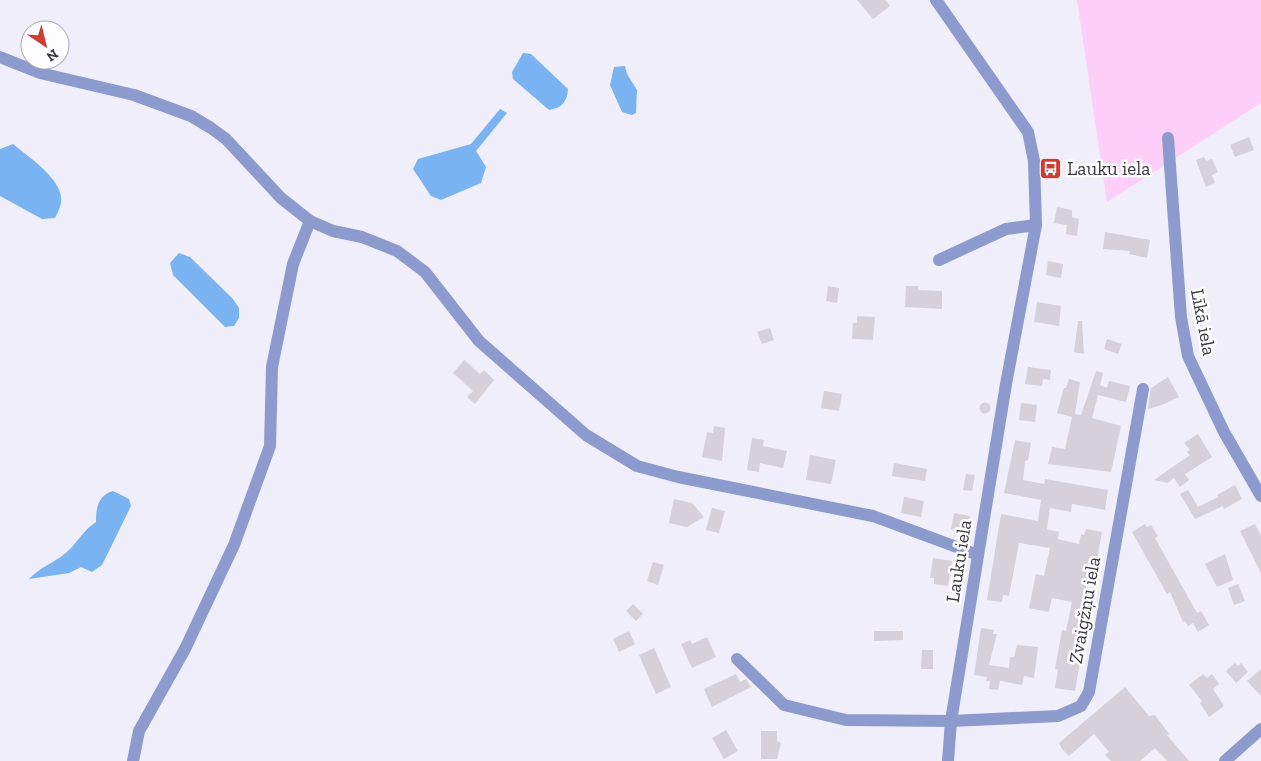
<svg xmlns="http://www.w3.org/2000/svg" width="1261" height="761" font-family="'Zilla Slab',serif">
  <rect width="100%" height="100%" fill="#efeefa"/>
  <!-- green -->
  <path fill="#fdcef7" d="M1077,0H1261V103L1107,202Z"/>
  <!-- water -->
  <g fill="#7ab3f2">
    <path d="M523,53L531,54L568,89C567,102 562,108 549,110L513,79L512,72Z"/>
    <path d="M625,66L627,74L637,90L636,113L632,115L622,112L610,85L614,67Z"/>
    <path d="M500,109L507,113L476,151L486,167L481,183L441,200L431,196L413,169L418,159L471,144Z"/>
    <path d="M13,144C28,157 65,180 61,203C60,208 57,214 55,218L42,219L0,196V149Z"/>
    <path d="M179,253L190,257L233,299L239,308V318L234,326L225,327L173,275L170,263Z"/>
    <path d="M113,491L129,499L131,506L102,565L92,572L81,567L69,573L29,579C39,568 51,564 62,556C75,547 82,531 96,522C96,508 98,495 113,491Z"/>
  </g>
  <!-- building -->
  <g fill="#d6d0db">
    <path d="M857,0H885L890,6L873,19Z"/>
    <path d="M1249,137L1254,150L1235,157L1230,145Z"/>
    <path d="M1204,157L1206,161L1212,159L1218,172L1212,175L1215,183L1206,187L1196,160Z"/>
    <path d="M1057,207L1072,210V217L1079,219L1077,236L1066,234L1067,225L1054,223Z"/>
    <path d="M1105,232L1150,240L1147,258L1129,254L1130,251L1103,249Z"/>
    <path d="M1048,261L1063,264L1061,278L1046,275Z"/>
    <path d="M828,286L839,288L837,303L826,301Z"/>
    <path d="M906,286H918V290L942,291V309L905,307Z"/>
    <path d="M1037,302L1061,306L1059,326L1034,322Z"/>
    <path d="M857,316L875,317L873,340L852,339L853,323H857Z"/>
    <path d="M1078,321H1082L1084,354L1074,352Z"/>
    <path d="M770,328L774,340L762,344L757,332Z"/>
    <path d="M1107,339L1122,344L1118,354L1104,349Z"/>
    <path d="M464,360L480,374L484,370L494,380L475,404L467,397L473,391L453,373Z"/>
    <path d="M1028,367L1051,370L1050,380L1043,379L1042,386L1025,384Z"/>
    <path d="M1096,371L1103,373L1100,385L1107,388L1109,381L1130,386L1126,402L1098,395L1092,418L1121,426L1111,472L1048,464L1052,447L1065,449L1072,417L1057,413L1064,388H1066L1069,379L1080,382L1075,414L1081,415Z"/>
    <path d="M1168,377L1179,397L1162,405L1148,409L1151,388Z"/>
    <path d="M824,391L842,394L839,411L821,408Z"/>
    <circle cx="985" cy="408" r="5.5"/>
    <path d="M1021,403L1037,405L1035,422L1019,420Z"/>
    <path d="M714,426L725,428L722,461L702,457L707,432L713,433Z"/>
    <path d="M1198,434L1212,457L1185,474L1189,480L1180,487L1174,478L1168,483L1154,480L1190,455L1187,452L1190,450L1184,443Z"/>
    <path d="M752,438L764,440L763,446L787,451L783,468L760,463L759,472L747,470Z"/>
    <path d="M1015,440L1031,443L1028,460L1025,461L1023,480L1044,484L1045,479L1108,490L1105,510L1072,504L1071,512L1050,508L1047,529L1059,532L1058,539L1079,544L1081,534L1084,535L1086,529L1102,532L1093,581L1089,580L1085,600L1090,601L1075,691L1055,688L1058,669H1055L1062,630L1066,631L1072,602L1052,598L1049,612L1029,608L1036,574L1044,576L1050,548L1019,543L1009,596L1003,595L1002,602L987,600L1001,514L1038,521L1041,500L1004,493Z"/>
    <path d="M810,455L836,460L831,484L806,480Z"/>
    <path d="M894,463L927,469L925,481L892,476Z"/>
    <path d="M966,474L975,475L972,491L963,490Z"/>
    <path d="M1235,485L1242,499L1224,509L1223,506L1195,519L1180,494L1188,490L1198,507L1218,497L1217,495Z"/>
    <path d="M904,497L924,501L921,517L901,513Z"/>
    <path d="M674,499L692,503L704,517L687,527L669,523Z"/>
    <path d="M712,508L725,511L719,533L706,530Z"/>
    <path d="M954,513L970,516L967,532L951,529Z"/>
    <path d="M1145,524L1147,527L1151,525L1158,536L1155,538L1197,613L1201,611L1209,625L1198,632L1193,623L1188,626L1185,621L1183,622L1170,592L1167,594L1132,532Z"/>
    <path d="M1255,524L1261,536V573L1240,531Z"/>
    <path d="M1225,554L1233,580L1217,587L1205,564Z"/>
    <path d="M933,558L952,561L948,586L934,584V578H930Z"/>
    <path d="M653,562L664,565L658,585L647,581Z"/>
    <path d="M1238,584L1245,601L1234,605L1228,588Z"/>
    <path d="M633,604L643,614L636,621L626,611Z"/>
    <path d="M981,628L994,630L993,634H997L989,665L1009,668L1010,657H1014L1017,645L1038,647L1034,678L1024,676L1022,685L1000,681L998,690L989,689L990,681H986L987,677L974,675Z"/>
    <path d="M629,631L635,644L619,652L613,639Z"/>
    <path d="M874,631H903V640L874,641Z"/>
    <path d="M707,637L716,657L692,668L681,644L690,640L692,644Z"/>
    <path d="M654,648L671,687L656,694L639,655Z"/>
    <path d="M922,650H933V669H921Z"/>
    <path d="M1235,663L1238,666L1241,663L1248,672L1236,683L1226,671Z"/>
    <path d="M1261,669V696L1247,681Z"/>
    <path d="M736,674L740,682L746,679L751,687L712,707L704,689Z"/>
    <path d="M1203,674L1207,678L1212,674L1219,684L1213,689L1224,706L1209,717L1200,703L1202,701L1189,685Z"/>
    <path d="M1125,687L1149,716L1155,715L1169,734L1167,735L1189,761H1167L1155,748L1140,761H1111L1105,755L1109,752L1094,734L1069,756L1062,749L1059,743Z"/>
    <path d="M726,730L738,751L724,759L712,738Z"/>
    <path d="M761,731H777V741L781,743L777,759H761Z"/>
  </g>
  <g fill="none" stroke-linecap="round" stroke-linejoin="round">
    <!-- minor -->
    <g stroke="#8c9acd" stroke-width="12">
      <path d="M936,0L1028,132L1034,161L1036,225L1006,384L951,721L948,761"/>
      <path d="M0,57L40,73L134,95L191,116L211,128L226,139L281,198L310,221L333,231L362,237L397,251L425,272L479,341L586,435L637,466L678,477L873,516L978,555"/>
      <path d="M1168,138L1181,317L1188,356L1224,432L1261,496"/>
      <path d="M939,260L1006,229L1036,225"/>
      <path d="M737,659L784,705L846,720L951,721L1058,716L1081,706L1089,692L1143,389"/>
      <path d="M133,761L139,731L185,649L234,545L270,446L272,367L293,264L310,221"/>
      <path d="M1225,761L1261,729"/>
    </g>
  </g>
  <!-- icons -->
  <defs>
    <symbol id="bus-square" viewBox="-11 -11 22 22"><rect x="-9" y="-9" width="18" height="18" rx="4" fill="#cb3e30" stroke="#fdfcff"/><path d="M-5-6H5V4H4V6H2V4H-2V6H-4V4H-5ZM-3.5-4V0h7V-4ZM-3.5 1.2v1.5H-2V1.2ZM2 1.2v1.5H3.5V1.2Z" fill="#fff"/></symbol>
  </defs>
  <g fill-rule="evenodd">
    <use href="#bus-square" x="1038" y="156" width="25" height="25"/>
  </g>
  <g text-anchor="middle" stroke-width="5" stroke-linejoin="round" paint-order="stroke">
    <!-- poi labels -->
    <g font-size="19" fill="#3a393e" stroke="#fdfcff" text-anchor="start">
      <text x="1067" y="175">Lauku iela</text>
    </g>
    <!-- street labels -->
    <g font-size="19" fill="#3a393e" stroke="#fdfcff">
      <text transform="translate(1204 322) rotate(79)" y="7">Līkā iela</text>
      <text transform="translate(958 561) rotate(-81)" y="7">Lauku iela</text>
      <text transform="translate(1084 610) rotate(-80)" y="7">Zvaigžņu iela</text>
    </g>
  </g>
  <!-- north arrow -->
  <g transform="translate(45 45) rotate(145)"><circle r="24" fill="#fdfcff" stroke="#afaeb2"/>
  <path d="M0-4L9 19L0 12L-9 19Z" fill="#cb3e30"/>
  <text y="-8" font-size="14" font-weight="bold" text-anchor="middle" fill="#3a393e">N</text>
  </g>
</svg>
